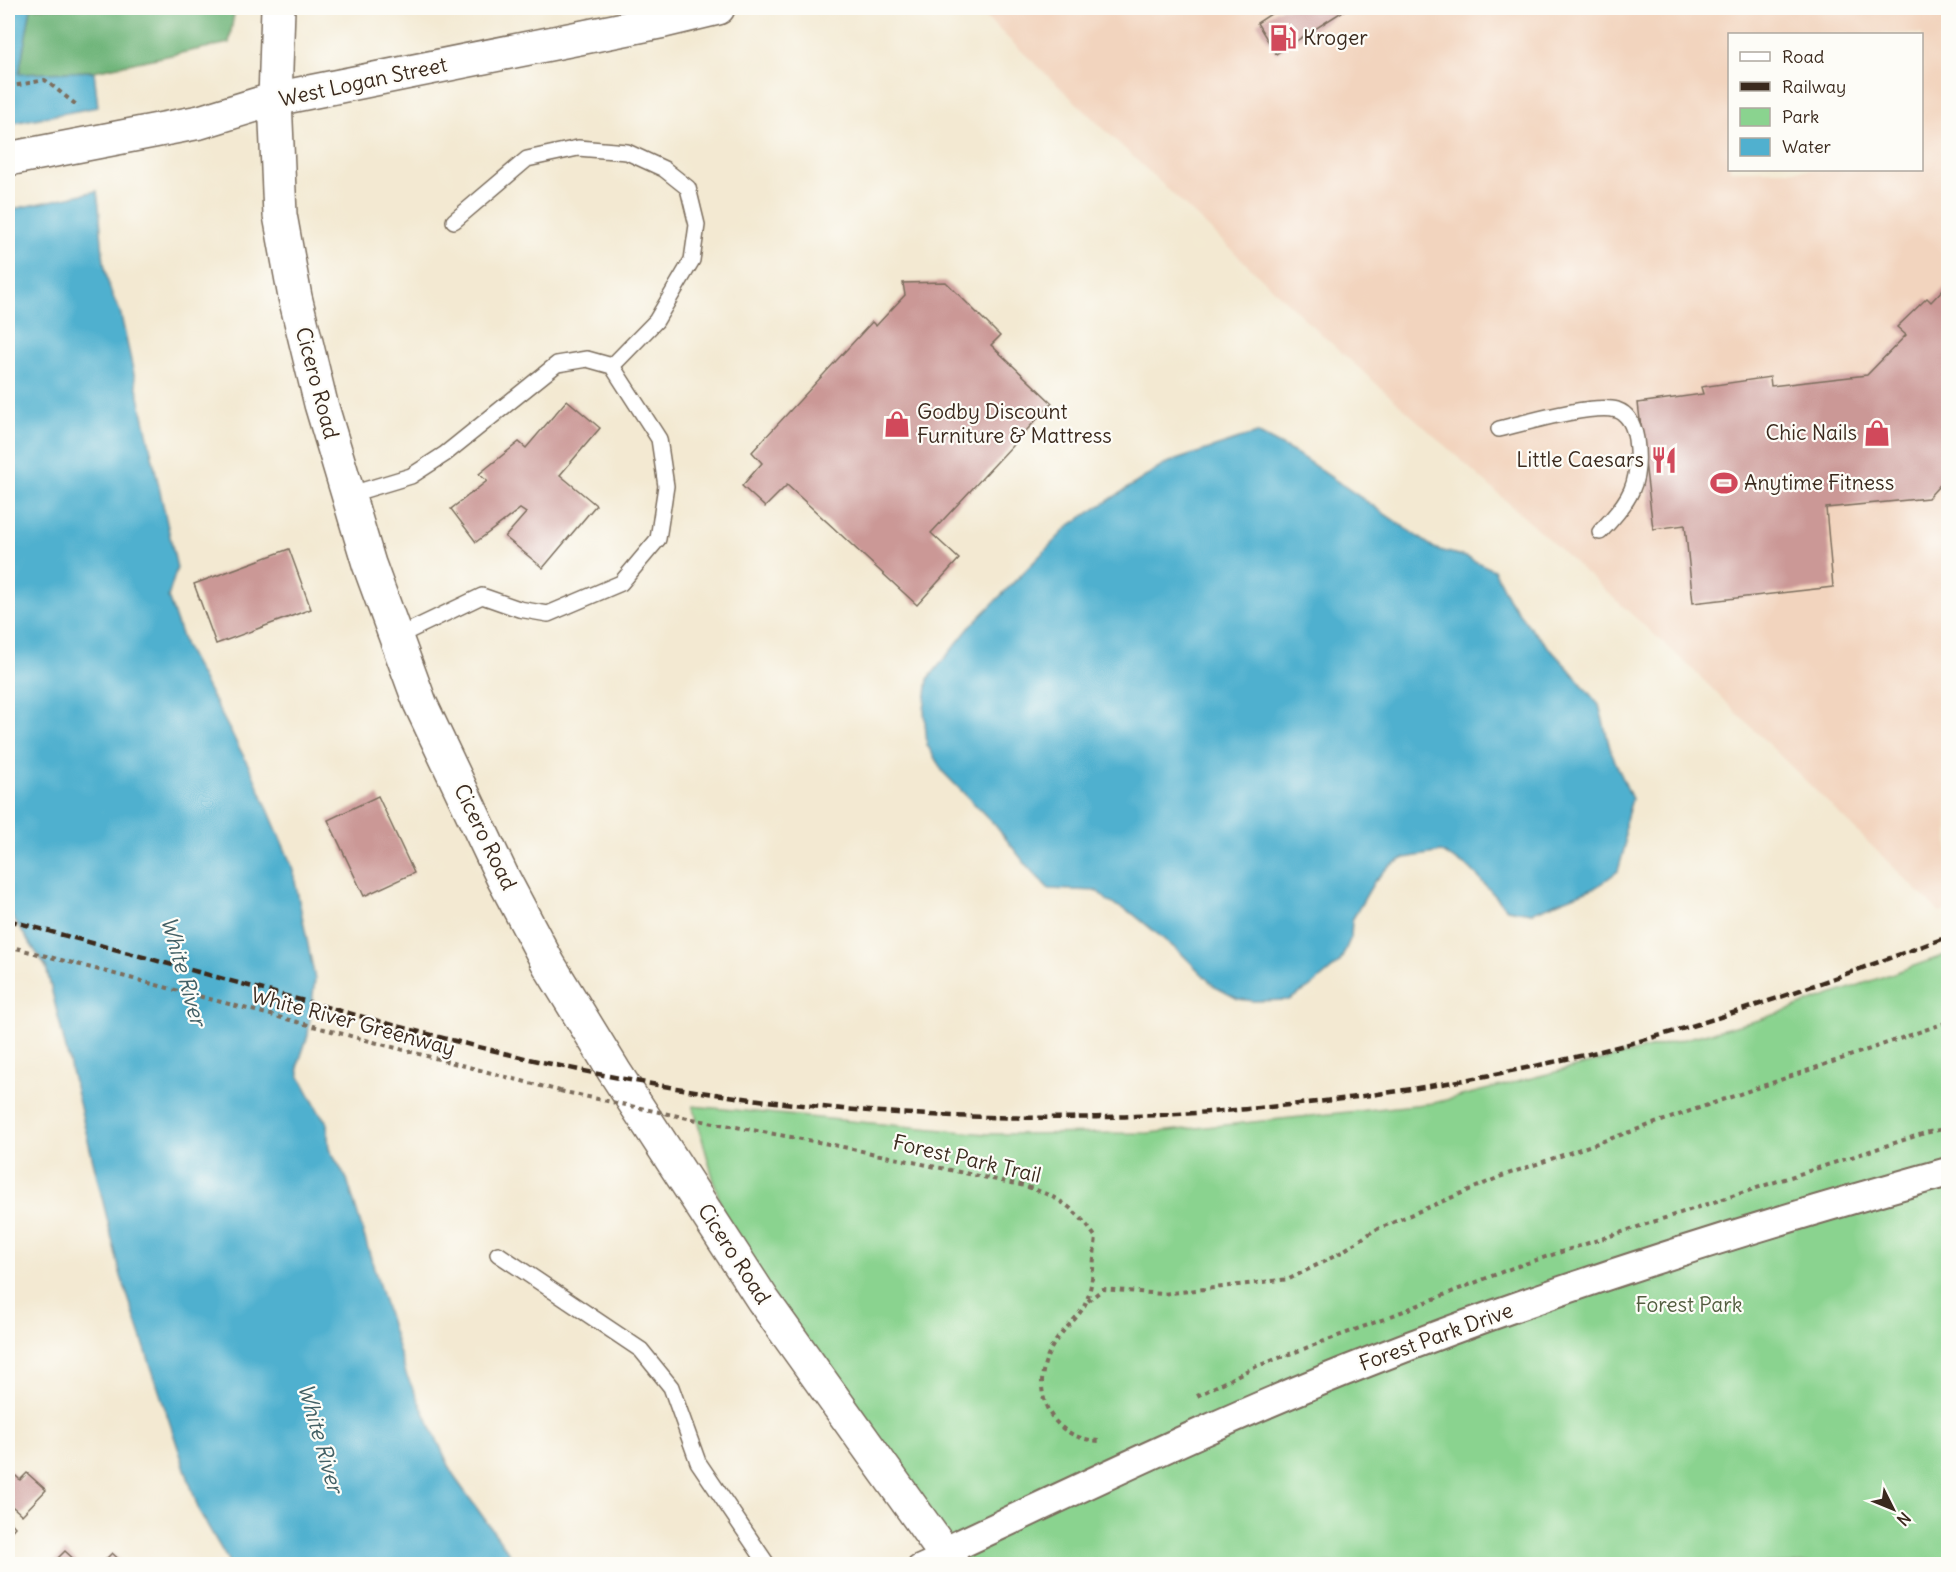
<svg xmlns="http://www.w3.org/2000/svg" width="1956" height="1572" font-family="Delius,sans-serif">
  <rect width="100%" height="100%" fill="#fdfcf7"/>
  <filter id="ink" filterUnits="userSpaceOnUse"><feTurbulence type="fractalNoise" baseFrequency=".0167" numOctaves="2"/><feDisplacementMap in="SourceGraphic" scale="12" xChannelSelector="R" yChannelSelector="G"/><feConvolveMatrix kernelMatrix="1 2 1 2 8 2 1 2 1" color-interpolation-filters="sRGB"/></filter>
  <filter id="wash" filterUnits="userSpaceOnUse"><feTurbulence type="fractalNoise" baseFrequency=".008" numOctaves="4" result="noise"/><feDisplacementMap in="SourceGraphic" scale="24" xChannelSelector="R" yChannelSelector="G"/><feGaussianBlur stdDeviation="1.35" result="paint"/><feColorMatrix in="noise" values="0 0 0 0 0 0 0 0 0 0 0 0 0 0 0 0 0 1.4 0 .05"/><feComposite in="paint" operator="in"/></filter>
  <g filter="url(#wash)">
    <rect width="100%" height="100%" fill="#f3e9d2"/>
    <!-- built -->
    <path fill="#f2d4be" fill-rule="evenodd" d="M976,8H1948V910L1940,913L1689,666L1309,323ZM1730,34H1922V170H1730Z"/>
    <!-- green -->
    <path fill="#8ad38f" stroke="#627e56" stroke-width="1.5" d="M1948,954V1564H961L735,1256L693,1106L986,1134L1149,1133L1434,1103L1759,1020Z"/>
    <!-- forest -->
    <path fill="#6fb57a" stroke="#55704c" stroke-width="1.5" d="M31,8H235L229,43L94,71L19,74Z"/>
    <!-- water -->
    <g fill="#50b0cf" stroke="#466d76" stroke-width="1.5">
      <path d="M8,8H31L19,74L94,71L98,107L8,124Z"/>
      <path d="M97,191C104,234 98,273 120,311L177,568L168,597L185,646L252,772L292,866L315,979L308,1035L298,1065L299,1075L319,1112L327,1122L329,1149L347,1179L406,1374L455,1478L517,1564H230L199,1511L121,1276L46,967L8,911V210Z"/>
      <path d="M1257,433L1297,454L1436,549L1466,557L1494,570L1509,600L1532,630L1569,669L1599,705L1611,752L1632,799L1625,823V846L1618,871L1596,887L1531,913L1507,909L1470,868L1441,852L1405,858L1389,866L1374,882L1352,920L1351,937L1340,962L1309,988L1289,1000L1254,1001L1238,999L1215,987L1183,955L1133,914L1109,902L1097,891L1049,889L1028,867L995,825L943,772L927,745L924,710L928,679L969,628L1070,525L1167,463Z"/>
    </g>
    <g id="blocks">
      <!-- building -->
      <g fill="#cb9896">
        <path d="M1280,8H1348L1276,54L1257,23Z"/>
        <path d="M946,282L1000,336L991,345L1052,403L931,533L959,559L917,605L787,485L765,507L742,486L762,463L752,452L872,322L876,326L905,295L903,283Z"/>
        <path d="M1948,284V476L1928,498L1826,508L1833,587L1693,603L1685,525L1653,529L1638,403L1703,394L1701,387L1770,377L1771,386L1867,375L1906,335L1897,327L1927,298L1931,302Z"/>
        <path d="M567,400L600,428L560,475L596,505L543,568L505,537L526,513L520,509L476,542L451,509L487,481L479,474L519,442L526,448Z"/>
        <path d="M289,549L311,609L216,644L194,584Z"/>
        <path d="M378,796L414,873L364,896L328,820Z"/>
        <path d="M8,1468L20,1480L27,1473L46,1490L22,1515L13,1507L8,1512Z"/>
        <path d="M8,1519L15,1527L8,1535Z"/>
        <path d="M65,1551L79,1564H52Z"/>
        <path d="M112,1553L124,1564H101Z"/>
      </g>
    </g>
  </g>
  <g filter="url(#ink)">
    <use href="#blocks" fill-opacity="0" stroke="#7b6d5d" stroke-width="1.5"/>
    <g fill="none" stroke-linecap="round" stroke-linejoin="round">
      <defs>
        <g id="lane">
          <path d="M454,221L527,159L578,148L627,152L664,169L688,188L697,225L692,260L656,321L612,366"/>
          <path d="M1499,429C1524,423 1593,403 1617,410C1629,414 1634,427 1636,439C1642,483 1630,501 1600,532"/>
          <path d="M348,495L411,476L445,454L557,364L587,359L612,366L659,439L666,486L658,539L621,583L548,614L519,609L482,596L396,637"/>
          <path d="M498,1254L641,1350L671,1387L698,1462L767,1564"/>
          <path d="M916,1564L943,1552"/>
        </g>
        <path id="street" d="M943,1552C1085,1486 1226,1417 1373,1360C1561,1286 1754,1226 1948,1172"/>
        <path id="secondary" d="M8,159L200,122L275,99L664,21L718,8"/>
        <path id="primary" d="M278,8L275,99L280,215L295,297L321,404L369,564L420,703L502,876L549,965L614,1071L763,1300L952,1564"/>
      </defs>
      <!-- lane casing -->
      <use href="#lane" stroke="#7b6d5d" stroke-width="18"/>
      <!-- street casing -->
      <use href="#street" stroke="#7b6d5d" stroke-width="32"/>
      <!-- secondary casing -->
      <use href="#secondary" stroke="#7b6d5d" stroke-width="36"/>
      <!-- primary casing -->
      <use href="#primary" stroke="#7b6d5d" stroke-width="36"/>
      <!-- path -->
      <g stroke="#7b6d5d" stroke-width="4" stroke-dasharray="4.5 4.5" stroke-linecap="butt">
        <path d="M8,87L45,80L79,107"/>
        <path d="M8,946L560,1091"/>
        <path d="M692,1119L829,1144L1025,1186C1060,1198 1075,1207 1096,1238C1093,1257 1094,1284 1086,1302C1080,1317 1064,1328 1055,1342C1026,1386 1047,1441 1103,1441"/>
        <path d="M1088,1301L1103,1289L1163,1294L1289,1279L1337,1255L1375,1230L1502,1176L1948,1022"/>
        <path d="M1391,1316L1512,1268L1925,1133L1948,1128"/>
        <path d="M1197,1396L1252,1368L1384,1319"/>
      </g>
      <!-- lane -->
      <use href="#lane" stroke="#fff" stroke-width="15"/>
      <!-- street -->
      <use href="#street" stroke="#fff" stroke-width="28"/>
      <!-- secondary -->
      <use href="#secondary" stroke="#fff" stroke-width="33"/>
      <!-- primary -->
      <use href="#primary" stroke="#fff" stroke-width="33"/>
      <!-- rail -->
      <path stroke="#3b2a1e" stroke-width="4.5" stroke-dasharray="9 4.5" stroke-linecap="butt" d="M8,920C114,949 220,978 326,1007C441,1038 557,1069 676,1088C988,1139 1310,1124 1617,1047C1730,1018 1839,976 1948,937"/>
      <!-- path-bridge -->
      <path stroke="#7b6d5d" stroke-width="4" stroke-dasharray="4.5 4.5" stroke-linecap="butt" d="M560,1091L692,1119"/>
    </g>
  </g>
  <!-- icons -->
  <defs>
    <symbol id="fuel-bare" viewBox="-9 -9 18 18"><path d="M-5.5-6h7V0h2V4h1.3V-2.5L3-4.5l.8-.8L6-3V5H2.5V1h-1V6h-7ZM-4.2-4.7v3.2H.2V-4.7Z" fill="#d1495b" stroke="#fdfcf7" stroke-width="2.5" paint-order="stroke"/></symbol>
    <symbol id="shop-bare" viewBox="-9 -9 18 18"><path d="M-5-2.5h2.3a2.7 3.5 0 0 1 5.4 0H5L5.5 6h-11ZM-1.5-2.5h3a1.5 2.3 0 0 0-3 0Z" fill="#d1495b" stroke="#fdfcf7" stroke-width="2.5" paint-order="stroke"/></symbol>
    <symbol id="restaurant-bare" viewBox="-9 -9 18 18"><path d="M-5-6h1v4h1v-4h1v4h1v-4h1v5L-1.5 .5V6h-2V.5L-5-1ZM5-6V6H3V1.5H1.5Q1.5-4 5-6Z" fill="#d1495b" stroke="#fdfcf7" stroke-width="2.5" paint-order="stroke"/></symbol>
    <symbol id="stadium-bare" viewBox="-9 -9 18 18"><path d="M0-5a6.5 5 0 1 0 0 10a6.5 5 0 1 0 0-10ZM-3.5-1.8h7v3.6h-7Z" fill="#d1495b" stroke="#fdfcf7" stroke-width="2.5" paint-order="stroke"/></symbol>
  </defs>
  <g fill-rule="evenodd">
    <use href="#fuel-bare" x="1264" y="19" width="38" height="38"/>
    <use href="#shop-bare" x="878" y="405" width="38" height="38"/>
    <use href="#shop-bare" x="1858" y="414" width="38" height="38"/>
    <use href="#restaurant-bare" x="1645" y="441" width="38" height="38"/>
    <use href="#stadium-bare" x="1705" y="464" width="38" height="38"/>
  </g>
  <g text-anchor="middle" stroke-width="4.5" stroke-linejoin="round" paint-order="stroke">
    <!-- poi labels -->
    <g font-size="21" fill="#3b2a1e" stroke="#fdfcf7" text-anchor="start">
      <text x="1303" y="45">Kroger</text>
      <text x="917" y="419">Godby Discount<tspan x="917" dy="24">Furniture &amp; Mattress</tspan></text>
      <text x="1857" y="440" text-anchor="end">Chic Nails</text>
      <text x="1644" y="467" text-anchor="end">Little Caesars</text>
      <text x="1744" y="490">Anytime Fitness</text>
    </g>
    <!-- street labels -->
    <g font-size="21" fill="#3b2a1e" stroke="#fdfcf7">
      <text transform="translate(363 82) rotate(-12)" y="7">West Logan Street</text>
      <text transform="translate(317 383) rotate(75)" y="7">Cicero Road</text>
      <text transform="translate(485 837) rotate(64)" y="7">Cicero Road</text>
      <text transform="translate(353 1022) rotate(15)" y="7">White River Greenway</text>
      <text transform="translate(967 1159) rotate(13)" y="7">Forest Park Trail</text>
      <text transform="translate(734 1254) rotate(57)" y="7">Cicero Road</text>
      <text transform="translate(1436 1337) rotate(-20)" y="7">Forest Park Drive</text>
    </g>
    <!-- park labels -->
    <g font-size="21" fill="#535d40" stroke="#fdfcf7">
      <text x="1689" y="1312">Forest Park</text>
    </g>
    <!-- water labels -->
    <g font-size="22" font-style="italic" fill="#436065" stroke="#fdfcf7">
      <text transform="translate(184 971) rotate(74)" y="8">White River</text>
      <text transform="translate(321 1438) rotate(74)" y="8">White River</text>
    </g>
  </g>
  <!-- margin -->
  <rect width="1956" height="1572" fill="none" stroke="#fdfcf7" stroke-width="30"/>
  <!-- legend -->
  <rect x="1728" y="33" width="195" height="138" fill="#fdfcf7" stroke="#afa8a0" stroke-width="1.5"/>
  <rect x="1740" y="52" width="30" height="9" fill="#ffffff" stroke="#afa8a0" stroke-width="1.5"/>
  <text x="1782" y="63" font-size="18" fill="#3b2a1e">Road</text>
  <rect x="1740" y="82" width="30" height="9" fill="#3b2a1e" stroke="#afa8a0" stroke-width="1.5"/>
  <text x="1782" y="93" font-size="18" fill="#3b2a1e">Railway</text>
  <rect x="1740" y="108" width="30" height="18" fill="#8ad38f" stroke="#afa8a0" stroke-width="1.5"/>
  <text x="1782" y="123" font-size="18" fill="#3b2a1e">Park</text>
  <rect x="1740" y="138" width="30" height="18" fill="#50b0cf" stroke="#afa8a0" stroke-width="1.5"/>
  <text x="1782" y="153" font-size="18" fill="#3b2a1e">Water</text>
  <!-- north arrow -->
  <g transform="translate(1893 1509) rotate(133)" stroke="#fdfcf7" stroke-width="4.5" paint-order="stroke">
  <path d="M0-4.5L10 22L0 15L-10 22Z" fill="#3b2a1e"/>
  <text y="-9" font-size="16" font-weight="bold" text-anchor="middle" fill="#3b2a1e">N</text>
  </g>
</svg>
